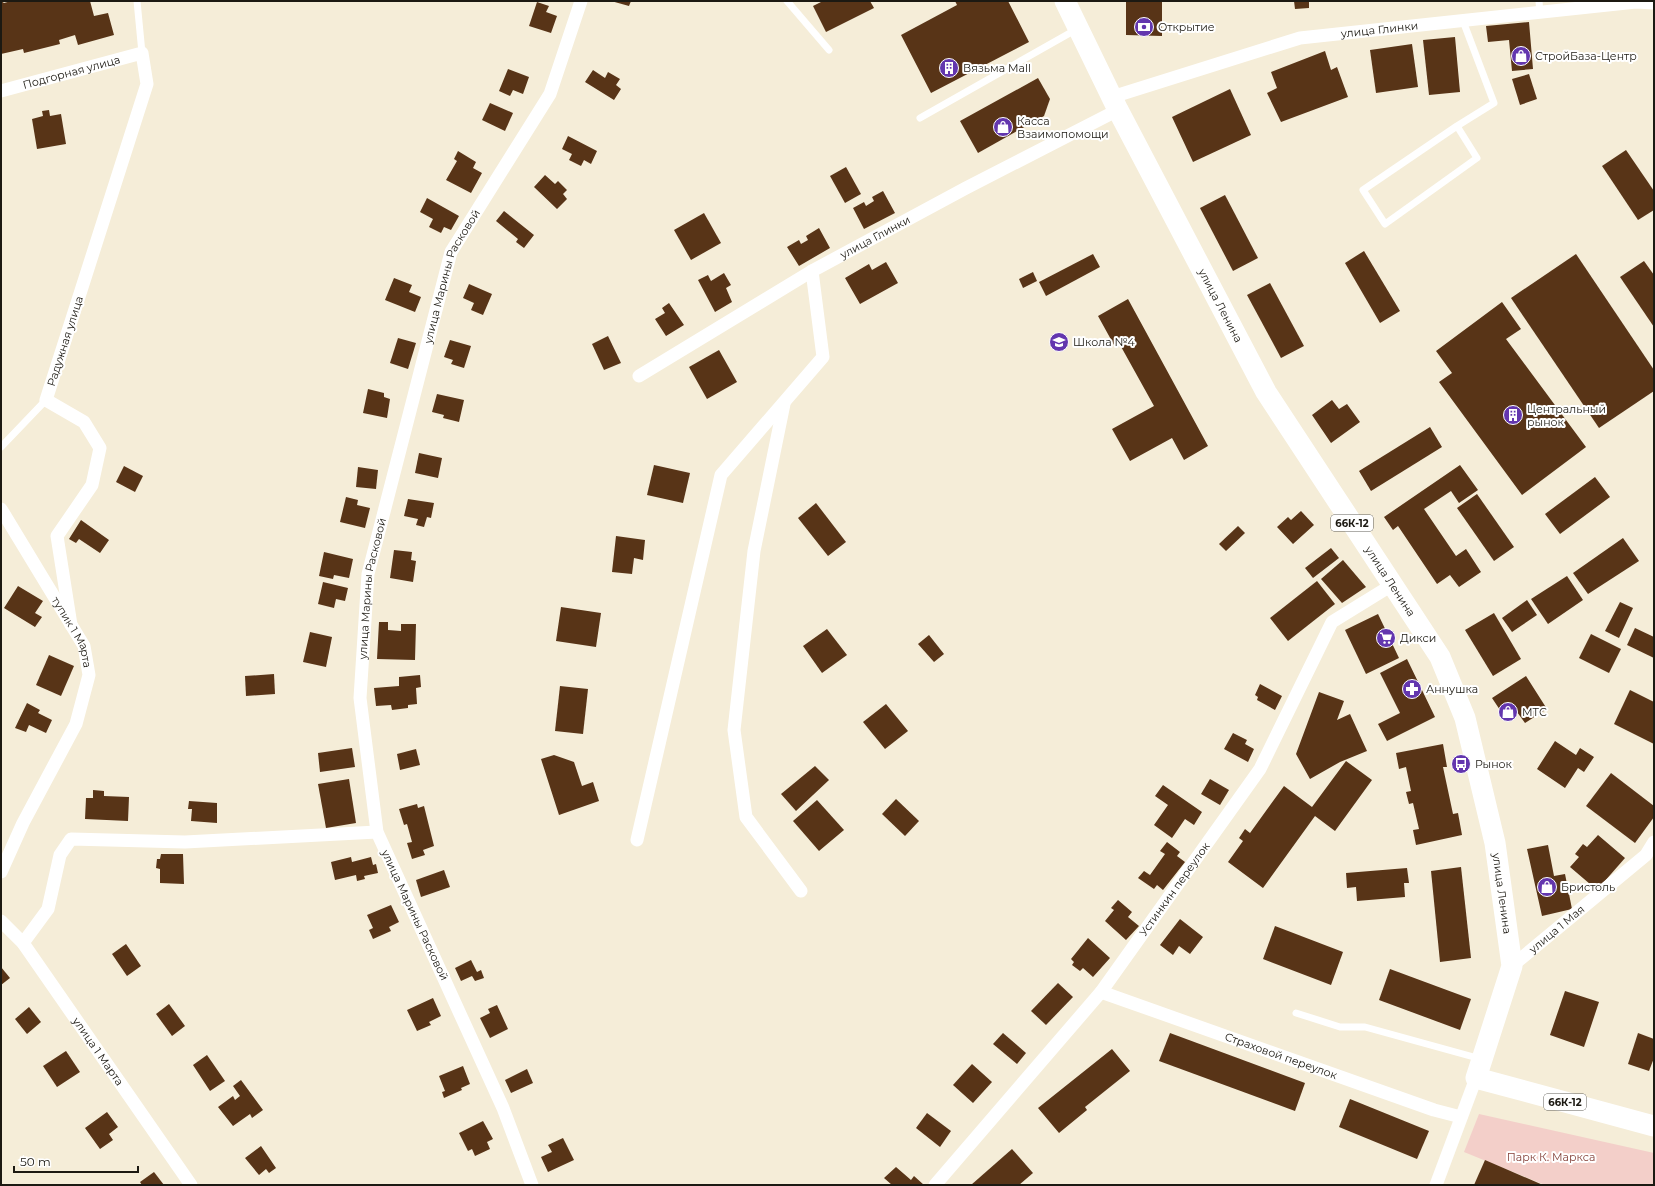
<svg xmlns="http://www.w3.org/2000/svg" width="1655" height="1186" font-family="Montserrat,sans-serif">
  <rect width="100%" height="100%" fill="#f5edd8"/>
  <!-- green -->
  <path fill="#f3cfc9" d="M1479,1114L1654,1153V1185H1545L1464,1152Z"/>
  <!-- building -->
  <g fill="#583417">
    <path d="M1,1L4,3L11,1H90L94,16L108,13L114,35L78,45L75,35L59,40L60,44L24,53L23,49L1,54Z"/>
    <path d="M611,1H631L629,6Z"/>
    <path d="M823,1H870L874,8L826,32L813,6Z"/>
    <path d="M955,1H1008L1029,42L931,93L901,35L957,5Z"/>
    <path d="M1126,1H1162V36L1126,35Z"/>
    <path d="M1294,1H1309V8L1295,9Z"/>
    <path d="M537,2L549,6L546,12L557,16L551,33L529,26Z"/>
    <path d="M1529,22L1533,69L1512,71L1509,40L1488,42L1486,26Z"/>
    <path d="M1455,37L1460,92L1429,95L1423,40Z"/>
    <path d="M1412,44L1418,87L1376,93L1370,50Z"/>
    <path d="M1325,51L1331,70L1337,67L1348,97L1281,122L1267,93L1277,88L1271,72Z"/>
    <path d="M508,69L529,77L523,94L513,90L510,96L499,91Z"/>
    <path d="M593,70L605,78L608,72L620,79L616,85L621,89L614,100L585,82Z"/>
    <path d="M1529,74L1537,99L1520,105L1512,79Z"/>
    <path d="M1038,78L1050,99L1044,116L978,153L960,121Z"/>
    <path d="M1230,89L1251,135L1193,162L1172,117Z"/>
    <path d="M490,103L513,113L505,131L482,120Z"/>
    <path d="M49,110L50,116L61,114L66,144L37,149L32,119L43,116L42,111Z"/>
    <path d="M568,136L597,151L591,164L584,160L581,166L569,160L572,154L562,149Z"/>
    <path d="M1626,150L1654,191V210L1638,220L1602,166Z"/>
    <path d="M458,151L476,162L473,168L482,173L471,193L446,180L457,161L454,159Z"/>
    <path d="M846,167L861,194L845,203L830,176Z"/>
    <path d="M545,175L555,184L558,181L567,190L563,194L567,199L557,209L534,187Z"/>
    <path d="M883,191L895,213L864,229L853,208L864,202L866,206L874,201L872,197Z"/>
    <path d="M1225,195L1258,258L1233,271L1200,208Z"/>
    <path d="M427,198L459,216L451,230L444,227L441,233L429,227L433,219L420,212Z"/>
    <path d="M504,211L534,235L524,248L516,242L518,239L496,221Z"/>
    <path d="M704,213L721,243L691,260L674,230Z"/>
    <path d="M819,228L830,248L799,266L787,247L799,240L801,244L808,240L806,236Z"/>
    <path d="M1364,251L1400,311L1380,323L1345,263Z"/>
    <path d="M1093,254L1100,267L1046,296L1039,282Z"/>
    <path d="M1576,254L1654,370V391L1599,428L1511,298Z"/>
    <path d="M1644,261L1654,275V327L1620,277Z"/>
    <path d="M886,262L898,283L860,304L845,278L869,264L872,270Z"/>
    <path d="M1033,272L1037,281L1023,288L1019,279Z"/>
    <path d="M724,273L731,285L726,288L732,302L715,312L698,280L708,275L711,281Z"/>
    <path d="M394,278L412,285L409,292L421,297L415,312L385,300Z"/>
    <path d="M1270,283L1304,346L1281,358L1247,295Z"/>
    <path d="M469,284L492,294L483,315L471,310L474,303L463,298Z"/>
    <path d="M1128,299L1208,446L1184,460L1172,438L1130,461L1112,429L1154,406L1119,343L1114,345L1098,316Z"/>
    <path d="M1502,302L1521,329L1506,339L1586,447L1522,495L1439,382L1452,373L1436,351Z"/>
    <path d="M669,303L684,325L666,336L655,319L665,313L662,308Z"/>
    <path d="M608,336L621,363L604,370L592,344Z"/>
    <path d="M398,338L416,343L408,369L390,363Z"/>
    <path d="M450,340L471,346L464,368L451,364L453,360L444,357Z"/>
    <path d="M719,350L737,382L707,399L689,367Z"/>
    <path d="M368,389L384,393V397L390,399L387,418L363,413Z"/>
    <path d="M437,394L464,400L459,422L443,418L444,415L432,412Z"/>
    <path d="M1332,400L1339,409L1347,404L1360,422L1331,443L1312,415Z"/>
    <path d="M1430,427L1442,447L1371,491L1359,471Z"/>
    <path d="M419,453L442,458L438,478L415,473Z"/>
    <path d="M654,465L690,473L683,503L647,495Z"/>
    <path d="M1460,465L1478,490L1459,503L1451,491L1424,509L1456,556L1466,549L1481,572L1459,587L1450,575L1437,584L1398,526L1393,530L1384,517Z"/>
    <path d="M124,466L143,476L135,492L116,482Z"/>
    <path d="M358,467L378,470L376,489L356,487Z"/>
    <path d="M1595,477L1610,497L1560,534L1545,514Z"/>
    <path d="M1477,494L1514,547L1494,561L1457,508Z"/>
    <path d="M346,497L358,500L357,505L370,508L365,528L340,522Z"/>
    <path d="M408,499L434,503L431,518L427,517L424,527L416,525L418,519L404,516Z"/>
    <path d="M816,503L846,542L828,556L798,518Z"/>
    <path d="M1301,511L1314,525L1293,544L1277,527L1288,517L1291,520Z"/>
    <path d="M81,520L109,540L100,553L79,539L76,543L69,539Z"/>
    <path d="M1238,526L1245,533L1226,551L1219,544Z"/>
    <path d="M616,536L645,540L643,560L634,558L632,574L612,572Z"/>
    <path d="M1623,538L1639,561L1588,594L1573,573Z"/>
    <path d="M1331,548L1339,558L1313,578L1305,568Z"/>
    <path d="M394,550L412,552L411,560L416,561L413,582L390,578Z"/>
    <path d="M324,552L353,559L349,578L334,575L333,579L319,576Z"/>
    <path d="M1343,560L1366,587L1342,603L1321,579Z"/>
    <path d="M1567,576L1583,600L1548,624L1531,599Z"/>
    <path d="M1317,581L1335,604L1288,641L1270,618Z"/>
    <path d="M323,582L348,588L345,601L336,599L334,608L318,604Z"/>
    <path d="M18,586L43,601L35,613L42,617L35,627L4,608Z"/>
    <path d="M1527,600L1537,615L1512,632L1502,618Z"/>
    <path d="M1620,602L1633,608L1619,638L1605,631Z"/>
    <path d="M561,607L601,613L596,647L556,641Z"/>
    <path d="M1494,613L1521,659L1493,676L1465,630Z"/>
    <path d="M1378,614L1399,658L1366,674L1345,630Z"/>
    <path d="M379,622H388V630L401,631V624H416L415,660L377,659Z"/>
    <path d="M1635,628L1654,637V658L1627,645Z"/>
    <path d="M827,629L847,655L822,673L803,646Z"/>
    <path d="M310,632L332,637L326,667L303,662Z"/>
    <path d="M1591,634L1621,649L1609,673L1579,658Z"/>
    <path d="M929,635L944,654L934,662L918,644Z"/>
    <path d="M49,655L74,666L61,696L36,685Z"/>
    <path d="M1407,659L1435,717L1387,741L1378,724L1400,713L1380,673Z"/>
    <path d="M274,674L275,694L246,696L245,676Z"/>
    <path d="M420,675L421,687L416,688L417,704L408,705V708L392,710L391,705L376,706L374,688L399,686V677Z"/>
    <path d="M1526,676L1547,709L1525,723L1517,712L1506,719L1492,698Z"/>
    <path d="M1260,684L1282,696L1275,710L1257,700L1258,697L1255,695Z"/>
    <path d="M560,686L588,689L583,734L555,731Z"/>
    <path d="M1630,690L1654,702V744L1614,724Z"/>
    <path d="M1319,692L1344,701L1337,720L1350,714L1367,751L1340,762L1310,779L1296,754Z"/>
    <path d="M27,703L40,710L38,713L52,720L46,733L29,725L26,732L15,728Z"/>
    <path d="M886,704L908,731L885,749L863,722Z"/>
    <path d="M1233,733L1247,740L1245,744L1254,749L1248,762L1224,749Z"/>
    <path d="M1555,741L1576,755L1580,748L1594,757L1584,772L1578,768L1565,788L1537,769Z"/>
    <path d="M1443,744L1447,767H1443L1453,814L1458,813L1462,835L1416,845L1413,830L1419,829L1413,803L1409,804L1406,792L1411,791L1406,767L1399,769L1396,753Z"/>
    <path d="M352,748L355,767L320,772L318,753Z"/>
    <path d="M416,749L420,765L400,770L397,754Z"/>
    <path d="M554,755L574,762L582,786L593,782L599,801L559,815L541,759Z"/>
    <path d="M1346,761L1372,780L1335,831L1315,816L1263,888L1228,862L1243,841L1239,838L1245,829L1250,833L1284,786L1312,807Z"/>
    <path d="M815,766L829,780L796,811L781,794Z"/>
    <path d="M1611,773L1654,806V817L1635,843L1586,806Z"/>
    <path d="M349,779L356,823L326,828L318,784Z"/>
    <path d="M1210,779L1229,790L1220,805L1201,794Z"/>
    <path d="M1163,785L1202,812L1194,825L1185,819L1172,838L1154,825L1168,805L1155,796Z"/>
    <path d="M93,790L104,791V796L129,797L128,821L85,819L86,798H93Z"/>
    <path d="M896,799L919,821L905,836L882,814Z"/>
    <path d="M817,800L844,830L819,851L793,821Z"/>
    <path d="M189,801L217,803V823L191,821L192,809H188Z"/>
    <path d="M417,804L418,808L424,806L434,846L423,850L425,855L412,859L407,843L412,842L407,824L404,825L399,809Z"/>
    <path d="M1598,835L1625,858L1597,890L1570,867L1579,857L1575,854L1583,844L1587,847Z"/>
    <path d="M1167,842L1180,852L1177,856L1185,862L1163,890L1157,885L1154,889L1138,878L1144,871L1150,875L1165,854L1160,851Z"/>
    <path d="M1548,845L1554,876L1565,874L1572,909L1542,916L1527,849Z"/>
    <path d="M161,854H183L184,884L160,883V869L156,868L157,859H160Z"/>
    <path d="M351,857L352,862L371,857L373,865L376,864L378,873L364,876L365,879L357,881L356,875L335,880L331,862Z"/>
    <path d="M1461,867L1471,958L1440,962L1431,871Z"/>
    <path d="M1407,868L1409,883H1404L1405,897L1357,901L1356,887L1347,888L1346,873Z"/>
    <path d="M444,870L450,887L421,897L416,880Z"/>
    <path d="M1118,900L1132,912L1128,917L1139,926L1126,940L1105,921L1114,910L1111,908Z"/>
    <path d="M391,905L399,922L389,927L391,931L373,939L369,930L373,928L367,915Z"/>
    <path d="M1180,919L1203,937L1190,954L1179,946L1173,955L1160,945Z"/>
    <path d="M1275,926L1343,952L1331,985L1263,959Z"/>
    <path d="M1088,938L1110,958L1093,977L1083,968L1080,971L1072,965L1074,962L1071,959Z"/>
    <path d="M126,944L141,966L127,976L112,954Z"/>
    <path d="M471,960L477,972L481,970L484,978L475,981L472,976L461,981L455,968Z"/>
    <path d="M1,967L10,978L1,985Z"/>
    <path d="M1390,969L1471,999L1460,1030L1379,1000Z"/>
    <path d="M1058,983L1073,997L1046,1025L1031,1011Z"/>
    <path d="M1565,991L1599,1002L1584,1047L1550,1035Z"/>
    <path d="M433,998L441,1016L429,1022L431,1025L417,1031L407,1010Z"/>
    <path d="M169,1004L185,1026L172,1036L156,1014Z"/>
    <path d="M497,1005L508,1029L490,1038L480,1018L490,1013L488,1009Z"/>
    <path d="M29,1007L41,1022L27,1034L15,1019Z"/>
    <path d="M1003,1033L1026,1053L1017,1064L993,1044Z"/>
    <path d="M1170,1033L1305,1083L1295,1111L1159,1061Z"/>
    <path d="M1638,1033L1654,1039V1058L1649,1071L1628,1064Z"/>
    <path d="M1112,1049L1130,1071L1085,1107L1087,1110L1059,1133L1038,1108Z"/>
    <path d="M66,1051L80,1072L57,1087L43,1066Z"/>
    <path d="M207,1055L225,1081L210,1091L193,1065Z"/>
    <path d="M972,1064L992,1082L973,1103L953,1085Z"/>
    <path d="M463,1066L470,1084L461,1088L462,1090L444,1098L442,1092L445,1091L439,1076Z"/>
    <path d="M527,1069L533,1083L511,1093L505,1080Z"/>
    <path d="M241,1080L263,1110L252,1118L250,1114L233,1126L218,1107L233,1096L235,1100L240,1096L233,1086Z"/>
    <path d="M1350,1099L1429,1131L1417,1159L1339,1127Z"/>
    <path d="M107,1112L118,1127L109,1134L113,1140L100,1149L85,1128Z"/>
    <path d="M927,1113L951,1131L940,1147L916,1128Z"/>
    <path d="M483,1121L493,1139L487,1142L490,1149L475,1156L472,1149L468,1151L459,1133Z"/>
    <path d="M563,1138L574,1160L548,1172L541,1157L552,1152L548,1145Z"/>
    <path d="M261,1146L276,1168L269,1173L266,1169L259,1175L245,1158Z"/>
    <path d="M1012,1149L1033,1173L1019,1185H971Z"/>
    <path d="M1485,1160L1543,1185H1474Z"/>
    <path d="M896,1167L911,1180L914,1176L924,1185H892L884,1178Z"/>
    <path d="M154,1172L164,1185H142L140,1182Z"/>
  </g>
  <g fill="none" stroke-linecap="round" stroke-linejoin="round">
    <!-- lane -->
    <g stroke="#fff" stroke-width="7">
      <path d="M137,1L142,53"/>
      <path d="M787,1L829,50"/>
      <path d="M1539,1L1540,13"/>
      <path d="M920,118L1077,29"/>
      <path d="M1457,126L1477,158L1385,224L1363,190L1457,126L1494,103L1463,21"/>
      <path d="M1,447L46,400"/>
      <path d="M1296,1013L1340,1027H1365L1481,1059"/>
    </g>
    <!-- street -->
    <g stroke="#fff" stroke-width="13">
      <path id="s1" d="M1,91L142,53L147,84L46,400L84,422L100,448L92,485L57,536L71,625"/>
      <path id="s2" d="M1112,97L1300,38L1636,2L1654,3"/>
      <path id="s3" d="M639,376L812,271L966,188L1118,110"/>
      <path d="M784,404L754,551L734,730L746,817L801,891"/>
      <path id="s4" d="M1,509L84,646L89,675L76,724L23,823L1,872"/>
      <path d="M637,840L721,475L823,357L812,271"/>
      <path id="s5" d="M1,921L23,943L191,1185"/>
      <path d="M23,943L48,909L60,855L71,839L185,842L377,832"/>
      <path id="s6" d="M1512,966L1646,855L1654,842"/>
      <path id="s7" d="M1101,992L1434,1110L1461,1117"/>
      <path id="s8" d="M532,1185L503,1108L377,832L360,698L368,574L451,252L550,94L581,1"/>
      <path id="s9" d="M935,1185L1101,992L1260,769L1332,622L1392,585"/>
      <path d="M1436,1185L1476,1078"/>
    </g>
    <!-- primary -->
    <path stroke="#fff" stroke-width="21" id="s10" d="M1065,1L1118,110L1266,392L1440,657L1465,718L1495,843L1512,966L1476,1078L1654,1126"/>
  </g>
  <!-- icons -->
  <defs>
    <symbol id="bank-disc" viewBox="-11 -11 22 22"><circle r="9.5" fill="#6336ae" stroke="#fff"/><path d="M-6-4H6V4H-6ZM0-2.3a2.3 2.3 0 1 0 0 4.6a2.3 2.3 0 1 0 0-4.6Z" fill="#fff"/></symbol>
    <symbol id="shop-disc" viewBox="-11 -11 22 22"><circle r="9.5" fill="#6336ae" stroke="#fff"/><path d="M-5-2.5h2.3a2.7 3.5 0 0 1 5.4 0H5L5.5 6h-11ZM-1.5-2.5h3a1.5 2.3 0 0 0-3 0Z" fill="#fff"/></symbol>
    <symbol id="building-disc" viewBox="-11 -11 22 22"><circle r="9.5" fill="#6336ae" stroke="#fff"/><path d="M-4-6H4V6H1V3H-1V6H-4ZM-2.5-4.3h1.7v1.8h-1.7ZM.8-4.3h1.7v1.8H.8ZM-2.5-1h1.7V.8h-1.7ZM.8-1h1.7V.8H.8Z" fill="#fff"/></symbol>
    <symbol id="school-disc" viewBox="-11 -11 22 22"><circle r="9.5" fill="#6336ae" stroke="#fff"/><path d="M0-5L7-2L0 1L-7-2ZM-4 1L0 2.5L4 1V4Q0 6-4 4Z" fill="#fff"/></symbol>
    <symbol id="supermarket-disc" viewBox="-11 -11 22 22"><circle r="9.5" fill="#6336ae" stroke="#fff"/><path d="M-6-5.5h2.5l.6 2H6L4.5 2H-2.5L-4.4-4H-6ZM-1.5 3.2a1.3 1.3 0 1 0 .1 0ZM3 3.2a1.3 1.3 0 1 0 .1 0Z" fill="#fff"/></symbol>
    <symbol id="pharmacy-disc" viewBox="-11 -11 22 22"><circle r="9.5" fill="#6336ae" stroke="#fff"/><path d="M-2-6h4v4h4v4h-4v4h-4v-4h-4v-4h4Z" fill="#fff"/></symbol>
    <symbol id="bus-disc" viewBox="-11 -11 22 22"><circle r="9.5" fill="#6336ae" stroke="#fff"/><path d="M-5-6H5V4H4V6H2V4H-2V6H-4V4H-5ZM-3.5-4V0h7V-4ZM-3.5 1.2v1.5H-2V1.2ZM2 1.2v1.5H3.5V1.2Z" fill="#fff"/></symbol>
  </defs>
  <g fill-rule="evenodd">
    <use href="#bank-disc" x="1133" y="16" width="22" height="22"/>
    <use href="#shop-disc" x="1510" y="45" width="22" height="22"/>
    <use href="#building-disc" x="938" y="57" width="22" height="22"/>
    <use href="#shop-disc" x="992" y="116" width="22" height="22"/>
    <use href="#school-disc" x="1048" y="331" width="22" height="22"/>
    <use href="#building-disc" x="1502" y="404" width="22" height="22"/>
    <use href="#supermarket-disc" x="1375" y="627" width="22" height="22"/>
    <use href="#pharmacy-disc" x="1401" y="678" width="22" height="22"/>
    <use href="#shop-disc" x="1497" y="701" width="22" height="22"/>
    <use href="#bus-disc" x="1450" y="753" width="22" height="22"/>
    <use href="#shop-disc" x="1536" y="876" width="22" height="22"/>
  </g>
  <g text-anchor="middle" stroke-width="4" stroke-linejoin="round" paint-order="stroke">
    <!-- shield labels -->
    <g fill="#fff" stroke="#605e59" stroke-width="1">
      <rect x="1331" y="515" width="42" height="16" rx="3"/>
      <rect x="1544" y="1094" width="42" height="16" rx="3"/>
    </g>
    <g font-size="10" font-weight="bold" fill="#1c1912">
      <text x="1352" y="527">66К-12</text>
      <text x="1565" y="1106">66К-12</text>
    </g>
    <!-- poi labels -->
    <g font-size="11" fill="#1c1912" stroke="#fff" text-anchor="start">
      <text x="1158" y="31">Открытие</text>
      <text x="1535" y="60">СтройБаза-Центр</text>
      <text x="963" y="72">Вязьма Mall</text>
      <text x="1017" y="125">Касса<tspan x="1017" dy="13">Взаимопомощи</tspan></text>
      <text x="1073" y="346">Школа №4</text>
      <text x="1527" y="413">Центральный<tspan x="1527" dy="13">рынок</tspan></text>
      <text x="1400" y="642">Дикси</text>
      <text x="1426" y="693">Аннушка</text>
      <text x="1522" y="716">МТС</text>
      <text x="1475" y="768">Рынок</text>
      <text x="1561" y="891">Бристоль</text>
    </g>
    <!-- street labels -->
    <g font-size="11" fill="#1c1912" stroke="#fff">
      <text dy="4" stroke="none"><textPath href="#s2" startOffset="277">улица Глинки</textPath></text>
      <text dy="4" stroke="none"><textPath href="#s1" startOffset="73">Подгорная улица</textPath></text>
      <text dy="4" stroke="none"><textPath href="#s3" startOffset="274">улица Глинки</textPath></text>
      <text dy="4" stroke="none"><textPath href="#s8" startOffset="955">улица Марины Расковой</textPath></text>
      <text dy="4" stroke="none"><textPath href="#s10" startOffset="342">улица Ленина</textPath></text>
      <text transform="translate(65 341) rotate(-72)" y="4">Радужная улица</text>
      <text dy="4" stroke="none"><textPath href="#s10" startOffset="666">улица Ленина</textPath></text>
      <text dy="4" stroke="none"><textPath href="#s8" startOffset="631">улица Марины Расковой</textPath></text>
      <text dy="4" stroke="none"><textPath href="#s4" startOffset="143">тупик 1 Марта</textPath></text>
      <text dy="4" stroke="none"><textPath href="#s9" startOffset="381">Устинкин переулок</textPath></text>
      <text dy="4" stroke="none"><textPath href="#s10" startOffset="1002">улица Ленина</textPath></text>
      <text transform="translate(415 915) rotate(65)" y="4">улица Марины Расковой</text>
      <text dy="4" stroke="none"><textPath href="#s6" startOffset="58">улица 1 Мая</textPath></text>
      <text dy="4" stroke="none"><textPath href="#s5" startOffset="163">улица 1 Марта</textPath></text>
      <text dy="4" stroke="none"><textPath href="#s7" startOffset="191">Страховой переулок</textPath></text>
    </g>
    <!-- park labels -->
    <g font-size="11" fill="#823e36" stroke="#fff">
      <text x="1551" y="1161">Парк К. Маркса</text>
    </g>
  </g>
  <!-- border -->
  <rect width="1655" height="1186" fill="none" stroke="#1c1912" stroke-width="4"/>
  <!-- scale -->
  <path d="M14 1166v6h124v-6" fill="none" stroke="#1c1912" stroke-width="2"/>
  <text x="20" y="1166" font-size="12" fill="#1c1912" stroke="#ffffff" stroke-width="3" paint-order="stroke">50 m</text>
</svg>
